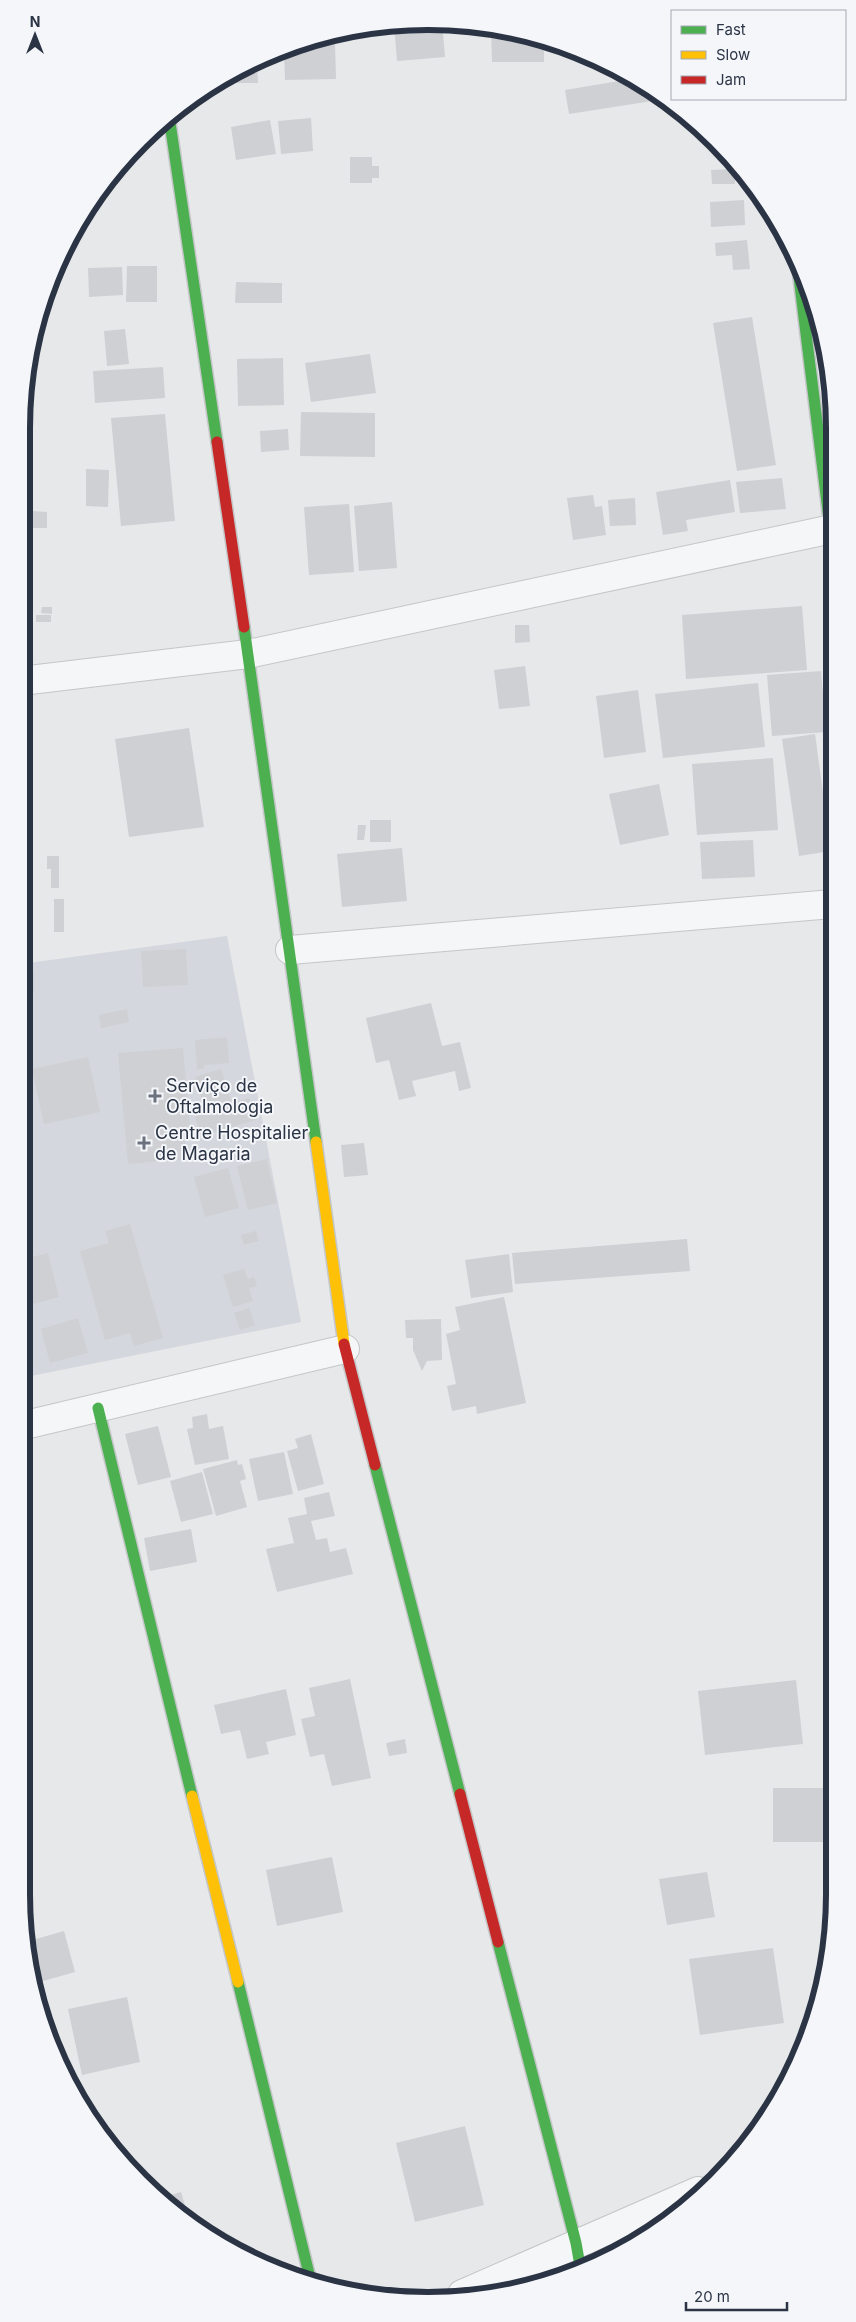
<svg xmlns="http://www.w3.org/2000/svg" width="856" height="2322" font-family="Inter,sans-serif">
  <rect width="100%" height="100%" fill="#e6e8ea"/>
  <!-- built -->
  <path fill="#d4d7dd" d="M227,936L301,1322L21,1378V964Z"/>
  <!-- building -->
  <g fill="#ced0d3">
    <path d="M442,23L445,57L397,61L394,24Z"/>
    <path d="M491,28L534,35L544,40V62H492Z"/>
    <path d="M335,43L336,79L285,80L284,49L293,45Z"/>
    <path d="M257,61L258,83H233V72Z"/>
    <path d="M631,79L654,90L665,99L569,114L565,90Z"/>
    <path d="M311,118L313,151L281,154L278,121Z"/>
    <path d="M270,120L276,154L236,160L231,127Z"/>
    <path d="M724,151L734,160L738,166L723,165Z"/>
    <path d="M350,157H372V166H379V178H372V183H350Z"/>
    <path d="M735,169V184H712L711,170Z"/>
    <path d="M744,200L745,225L711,227L710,202Z"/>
    <path d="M747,240L750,269L733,270L732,255L716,256L715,243Z"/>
    <path d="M127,266H157V302H126Z"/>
    <path d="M122,267L123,295L89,297L88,268Z"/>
    <path d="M236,282L282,283V303H235Z"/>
    <path d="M752,317L776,465L737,471L713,323Z"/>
    <path d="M125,329L129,364L107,366L104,331Z"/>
    <path d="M370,354L376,393L311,402L305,363Z"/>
    <path d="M283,358L284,405L238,406L237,359Z"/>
    <path d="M163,367L165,398L95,403L93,371Z"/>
    <path d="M301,412L375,413V457L300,456Z"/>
    <path d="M165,414L175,521L121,526L111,418Z"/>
    <path d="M288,429L289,450L261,452L260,431Z"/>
    <path d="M86,469L109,470L108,507L86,506Z"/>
    <path d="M782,478L786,509L740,513L736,482Z"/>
    <path d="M730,480L735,512L686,520L688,531L663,535L656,492Z"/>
    <path d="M593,495L595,507L602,506L606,535L573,540L567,498Z"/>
    <path d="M635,498L636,525L610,526L608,500Z"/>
    <path d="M392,502L397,568L359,571L354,506Z"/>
    <path d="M349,504L354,572L309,575L304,507Z"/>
    <path d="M32,511L47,512V528H31Z"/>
    <path d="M802,606L807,670L686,679L682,615Z"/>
    <path d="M42,607H52V614L41,613Z"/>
    <rect x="36" y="615" width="15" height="7"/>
    <path d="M515,625H529L530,642L515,643Z"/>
    <path d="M525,666L530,706L499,709L494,670Z"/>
    <path d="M821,671L826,732L772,736L767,675Z"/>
    <path d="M758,683L765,747L663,758L655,694Z"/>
    <path d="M638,690L646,752L604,758L596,696Z"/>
    <path d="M189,728L204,827L129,837L115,739Z"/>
    <path d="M815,734L831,851L799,856L782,739Z"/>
    <path d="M773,758L778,830L697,835L692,764Z"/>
    <path d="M659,784L669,835L620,845L609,794Z"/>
    <rect x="370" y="820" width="21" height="22"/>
    <path d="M358,825H366L364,840H357Z"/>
    <path d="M753,840L755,877L702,879L700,842Z"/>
    <path d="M402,848L407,901L342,907L337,854Z"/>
    <path d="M47,856H59V888H51V869H47Z"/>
    <rect x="54" y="899" width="10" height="33"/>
    <path d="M186,949L188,985L143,987L141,951Z"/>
    <rect x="21" y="972" width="13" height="20"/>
    <path d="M431,1003L442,1046L460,1042L471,1088L459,1091L455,1071L412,1081L416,1096L399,1100L389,1060L376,1063L366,1018Z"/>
    <path d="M127,1009L129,1022L101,1028L99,1015Z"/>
    <path d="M227,1037L229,1063L204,1065V1069H197L195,1040Z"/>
    <path d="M183,1048L191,1139H185L187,1159L128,1164L118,1053Z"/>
    <path d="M88,1057L100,1112L44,1124L32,1069Z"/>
    <path d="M221,1069L232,1104L249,1098L256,1120L201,1136L194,1113L205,1110L195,1077Z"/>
    <path d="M364,1143L368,1175L344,1177L341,1145Z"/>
    <path d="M267,1159L277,1203L248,1210L237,1166Z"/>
    <path d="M228,1168L239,1208L205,1217L194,1177Z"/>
    <path d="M130,1224L163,1338L134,1346L130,1333L105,1340L80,1251L109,1243L105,1231Z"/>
    <path d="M256,1231L259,1241L244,1245L241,1235Z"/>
    <path d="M687,1239L690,1271L515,1284L512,1253Z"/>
    <path d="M48,1253L59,1297L21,1307V1260Z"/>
    <path d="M509,1254L513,1292L471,1298L465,1260Z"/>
    <path d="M244,1269L248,1279L254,1277L257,1286L249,1288L253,1301L233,1307L223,1275Z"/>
    <path d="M504,1297L526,1403L477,1414L476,1406L452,1411L447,1386L456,1384L446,1334L460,1330L455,1307Z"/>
    <path d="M249,1308L255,1325L240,1330L234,1313Z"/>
    <path d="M78,1318L88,1353L50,1363L41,1329Z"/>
    <path d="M441,1319L442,1360L427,1361L422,1371L413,1350V1338H406L405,1320Z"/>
    <path d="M207,1414L209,1429L223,1426L229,1459L195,1465L187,1429L193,1428L192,1417Z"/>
    <path d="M158,1426L171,1477L138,1485L125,1434Z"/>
    <path d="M311,1434L324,1484L298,1491L287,1451L298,1448L295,1439Z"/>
    <path d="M284,1452L293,1494L258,1501L249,1459Z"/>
    <path d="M237,1460L238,1465L242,1464L246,1479L240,1481L247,1507L216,1516L203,1469Z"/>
    <path d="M202,1472L213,1514L181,1522L170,1481Z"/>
    <path d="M329,1492L335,1516L311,1521L316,1540L327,1538L330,1552L346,1548L353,1574L277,1592L266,1549L294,1543L288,1518L307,1514L304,1498Z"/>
    <path d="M191,1529L197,1562L150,1571L144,1538Z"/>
    <path d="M350,1679L371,1778L332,1786L324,1754L310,1757L301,1719L315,1716L309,1688Z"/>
    <path d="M796,1680L803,1744L705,1755L698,1691Z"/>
    <path d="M286,1689L296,1735L266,1742L269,1754L247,1759L240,1730L221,1734L214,1705Z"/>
    <path d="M405,1739L407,1753L389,1756L386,1743Z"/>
    <rect x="773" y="1788" width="62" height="54"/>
    <path d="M332,1857L343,1912L277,1926L266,1870Z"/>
    <path d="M707,1872L715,1917L667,1925L659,1879Z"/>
    <path d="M64,1931L75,1972L36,1983L29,1941Z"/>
    <path d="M773,1948L784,2023L700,2035L689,1959Z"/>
    <path d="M127,1997L140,2062L82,2075L68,2009Z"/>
    <path d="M465,2126L484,2205L415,2222L396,2143Z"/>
    <path d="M181,2192L188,2216L164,2197Z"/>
  </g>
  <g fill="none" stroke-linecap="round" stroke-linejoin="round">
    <defs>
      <g id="street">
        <path d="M21,681L248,654L832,529"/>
        <path d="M290,950L832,904"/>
        <path d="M21,1426L345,1349"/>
        <path d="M462,2294L698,2191"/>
      </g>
      <g id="fast">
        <path d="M169,116L217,442"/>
        <path d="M797,261L832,543"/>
        <path d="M244,627L316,1142"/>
        <path d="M98,1408L192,1796"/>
        <path d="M375,1465L460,1794"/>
        <path d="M498,1942L576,2243L581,2271"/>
        <path d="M238,1982L311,2282"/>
      </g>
      <g id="slow">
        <path d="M316,1142L344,1344"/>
        <path d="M192,1796L238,1982"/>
      </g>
      <g id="jam">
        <path d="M217,442L244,627"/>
        <path d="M344,1344L375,1465"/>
        <path d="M460,1794L498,1942"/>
      </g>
    </defs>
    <!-- street casing -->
    <use href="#street" stroke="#c4c6c8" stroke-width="30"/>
    <!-- fast casing -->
    <use href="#fast" stroke="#c4c6c8" stroke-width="14"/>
    <!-- slow casing -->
    <use href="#slow" stroke="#c4c6c8" stroke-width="14"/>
    <!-- jam casing -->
    <use href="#jam" stroke="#c4c6c8" stroke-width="14"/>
    <!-- street -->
    <use href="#street" stroke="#f5f6f7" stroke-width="28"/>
    <!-- fast -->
    <use href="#fast" stroke="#4caf50" stroke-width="11"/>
    <!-- slow -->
    <use href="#slow" stroke="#ffc107" stroke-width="11"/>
    <!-- jam -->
    <use href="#jam" stroke="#c62828" stroke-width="11"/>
  </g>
  <!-- markers -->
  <g fill="#6c737f" stroke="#f4f6f9" stroke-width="2">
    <path d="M152.5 1088.5h5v5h5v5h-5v5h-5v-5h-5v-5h5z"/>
    <path d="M141.5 1135.5h5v5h5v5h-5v5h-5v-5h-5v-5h5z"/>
  </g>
  <g text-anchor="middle" stroke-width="4" stroke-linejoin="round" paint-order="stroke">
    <!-- poi labels -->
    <g font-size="18" fill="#2b3445" stroke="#f4f6f9" text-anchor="start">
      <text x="166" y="1092">Serviço de<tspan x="166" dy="21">Oftalmologia</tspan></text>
      <text x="155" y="1139">Centre Hospitalier<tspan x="155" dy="21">de Magaria</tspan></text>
    </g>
  </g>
  <!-- crop -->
  <path d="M0 0H856V2322H0ZM428 30H428A398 398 0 0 1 826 428V1894A398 398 0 0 1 428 2292H428A398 398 0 0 1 30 1894V428A398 398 0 0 1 428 30Z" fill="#f4f6f9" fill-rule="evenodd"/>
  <path fill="none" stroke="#2b3445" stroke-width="6" d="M428 30H428A398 398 0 0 1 826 428V1894A398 398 0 0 1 428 2292H428A398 398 0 0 1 30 1894V428A398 398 0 0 1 428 30Z"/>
  <!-- legend -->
  <rect x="671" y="10" width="175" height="90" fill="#f4f6f9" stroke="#a4a8b1"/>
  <rect x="681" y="26" width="25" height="8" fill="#4caf50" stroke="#a4a8b1"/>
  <text x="716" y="35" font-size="15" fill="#2b3445">Fast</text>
  <rect x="681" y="51" width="25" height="8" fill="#ffc107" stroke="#a4a8b1"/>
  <text x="716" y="60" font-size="15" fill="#2b3445">Slow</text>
  <rect x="681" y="76" width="25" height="8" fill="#c62828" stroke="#a4a8b1"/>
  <text x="716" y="85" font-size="15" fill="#2b3445">Jam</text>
  <!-- north arrow -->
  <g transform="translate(35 35)" stroke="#f4f6f9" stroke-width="4" paint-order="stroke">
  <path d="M0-4L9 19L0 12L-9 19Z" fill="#2b3445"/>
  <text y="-8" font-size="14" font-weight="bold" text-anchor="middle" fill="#2b3445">N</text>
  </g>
  <!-- scale -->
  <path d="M686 2302v8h101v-8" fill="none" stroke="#2b3445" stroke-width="2.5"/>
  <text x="694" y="2302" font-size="15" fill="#2b3445" stroke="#f4f6f9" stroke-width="4" paint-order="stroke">20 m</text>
</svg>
